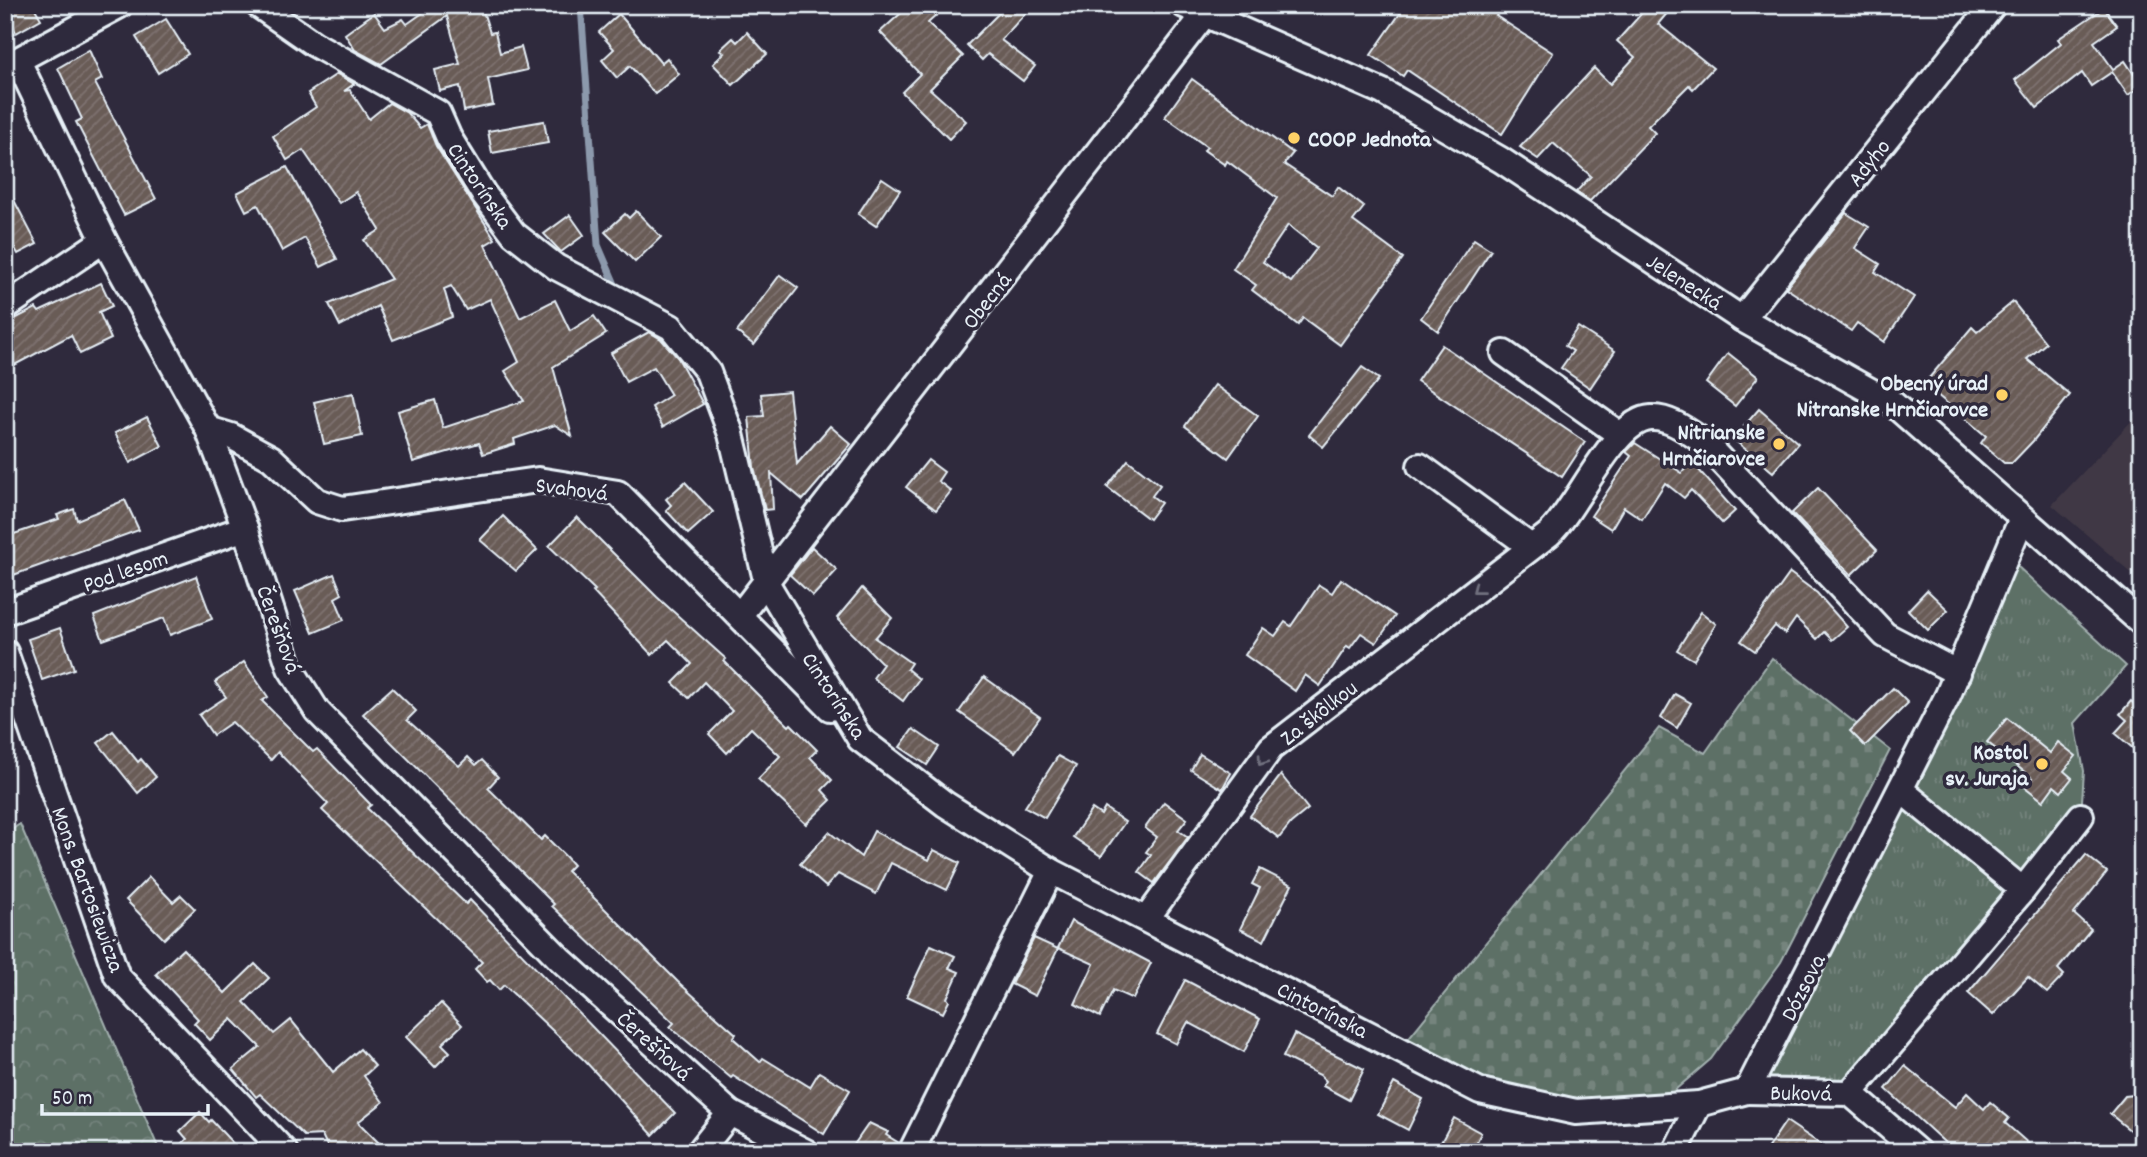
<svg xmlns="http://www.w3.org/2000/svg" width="2147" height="1157" font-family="Dekko,sans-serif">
  <defs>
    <pattern id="forest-crowns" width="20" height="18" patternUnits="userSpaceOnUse" patternTransform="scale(1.75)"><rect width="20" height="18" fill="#5d6f66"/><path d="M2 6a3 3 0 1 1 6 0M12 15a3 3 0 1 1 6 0" fill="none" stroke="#74847d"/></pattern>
    <pattern id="cemetery-stones" width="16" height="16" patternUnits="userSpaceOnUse" patternTransform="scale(1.75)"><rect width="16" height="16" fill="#5d6f66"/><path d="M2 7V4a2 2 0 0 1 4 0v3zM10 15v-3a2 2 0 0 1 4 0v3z" fill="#74847d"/></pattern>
    <pattern id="park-tufts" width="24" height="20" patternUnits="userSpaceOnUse" patternTransform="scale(1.75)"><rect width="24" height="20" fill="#5d6f66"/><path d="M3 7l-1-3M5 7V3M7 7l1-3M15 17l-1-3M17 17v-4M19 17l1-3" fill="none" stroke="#74847d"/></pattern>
    <pattern id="building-hatch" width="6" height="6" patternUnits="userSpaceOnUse" patternTransform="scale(1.75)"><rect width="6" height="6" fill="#695b57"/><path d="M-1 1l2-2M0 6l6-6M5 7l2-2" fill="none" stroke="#7e7370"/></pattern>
  </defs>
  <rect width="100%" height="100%" fill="#2f2a3d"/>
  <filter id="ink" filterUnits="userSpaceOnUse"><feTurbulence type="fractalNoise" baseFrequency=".0143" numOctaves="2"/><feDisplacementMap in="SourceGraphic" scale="14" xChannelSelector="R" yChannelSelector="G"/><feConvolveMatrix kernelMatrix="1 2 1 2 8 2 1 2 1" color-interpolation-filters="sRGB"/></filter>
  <g filter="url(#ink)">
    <!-- built -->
    <path fill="#403945" d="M2142,410V582L2052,505Z"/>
    <!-- forest -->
    <path fill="url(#forest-crowns)" stroke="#a2b0af" stroke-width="2" d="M20,824L160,1152H5V834Z"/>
    <!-- cemetery -->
    <path fill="url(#cemetery-stones)" stroke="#a2b0af" stroke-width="2" d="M1772,658L1890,750L1781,962L1711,1059L1661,1102L1612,1109L1474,1075L1407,1040L1659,728L1705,753Z"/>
    <!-- park -->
    <path fill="url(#park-tufts)" stroke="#a2b0af" stroke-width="2" d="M2016,565L2126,666L2075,723L2084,771L2081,816L1862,1082L1778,1086L1766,1077L1887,844Z"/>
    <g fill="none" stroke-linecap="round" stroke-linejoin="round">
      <!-- stream -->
      <path stroke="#8c99ac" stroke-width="7" d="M581,5L598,245L614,282"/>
    </g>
    <!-- building -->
    <g fill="url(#building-hatch)" stroke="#e8f1f8" stroke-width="2" fill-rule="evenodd">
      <path d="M5,5H33L41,19L16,33Z"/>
      <path d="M434,5H481L490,33L495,32L500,53L521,47L527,70L488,79L493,105L464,111L460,86L440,91L435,70L460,64L447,16L381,64L355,50L345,34L374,13L385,28L403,19L407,24Z"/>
      <path d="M910,5H948L928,23L963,56L930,89L966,121L949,139L902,92L920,74L880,32Z"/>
      <path d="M1007,5H1033L1001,40L1035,66L1023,81L988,54L982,60L967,45Z"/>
      <path d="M1406,5H1504L1496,16L1553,53L1502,134L1407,70L1403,76L1371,55Z"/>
      <path d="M1649,5H1674L1658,24L1713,68L1693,89L1689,85L1648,126L1655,133L1590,201L1576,192L1591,176L1553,143L1538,159L1520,147L1594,68L1610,84L1635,57L1617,41Z"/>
      <path d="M2104,8L2117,26L2094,42L2113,69L2125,61L2142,86L2128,95L2112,72L2091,86L2082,73L2037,108L2015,80L2061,43L2058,39Z"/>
      <path d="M619,14L661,63L667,58L679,74L655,94L630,66L617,78L602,60L614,49L599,32Z"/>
      <path d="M166,19L188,54L158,73L136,37Z"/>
      <path d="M747,32L767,54L733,85L713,64L724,53L720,50L733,38L737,42Z"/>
      <path d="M89,50L102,79L95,83L156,199L124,215L76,122L82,119L58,68Z"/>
      <path d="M337,74L354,84L344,91L350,90L369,119L389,103L407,113L420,128L427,124L436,146L495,239L485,245L520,318L555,300L570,331L594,316L606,334L553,367L572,436L555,425L514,439L515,444L483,454L479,443L413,462L398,411L435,400L443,428L524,401L505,371L519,362L490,299L466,310L451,286L444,289L452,317L393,340L378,306L340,326L329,304L391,279L364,240L380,230L356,192L339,203L303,150L287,160L273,136L316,107L308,93Z"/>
      <path d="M1192,79L1293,153L1284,164L1332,196L1338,187L1364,207L1353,221L1403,258L1340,345L1303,318L1298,325L1252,290L1256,285L1233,269L1277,198L1227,161L1225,165L1204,150L1207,147L1165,117ZM1288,225L1317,248L1291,282L1263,262Z"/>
      <path d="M544,121L548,143L492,153L488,131Z"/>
      <path d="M287,167L337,259L321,267L305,238L282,251L258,205L246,211L237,193Z"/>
      <path d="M882,178L900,190L876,226L858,214Z"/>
      <path d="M5,183L37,244L18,254L5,230Z"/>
      <path d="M636,211L661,237L635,262L605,232L625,214L629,218Z"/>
      <path d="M1846,213L1869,227L1855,248L1880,264L1875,272L1914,297L1884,342L1857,323L1851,331L1786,288Z"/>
      <path d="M570,215L584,235L561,252L544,234Z"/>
      <path d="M1474,239L1491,250L1438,331L1421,318Z"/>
      <path d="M780,275L798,288L754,345L737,332Z"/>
      <path d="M101,283L112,306L99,312L111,339L80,354L71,335L5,370V324L36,308L39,312Z"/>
      <path d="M2013,302L2046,343L2027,359L2070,395L2033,441L2012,463H2004L1981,443L1986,436L1924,384L1972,327L1977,332Z"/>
      <path d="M1578,327L1615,351L1590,388L1561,368L1573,351L1565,346Z"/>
      <path d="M649,332L661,339L678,358L703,404L663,427L652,407L671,395L654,367L626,382L611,353Z"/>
      <path d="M1442,345L1585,442L1562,477L1417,381Z"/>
      <path d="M1728,353L1758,377L1735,406L1706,383Z"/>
      <path d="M1362,367L1379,379L1323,447L1309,435Z"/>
      <path d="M1215,385L1258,416L1228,458L1185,426Z"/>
      <path d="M789,391L797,464L830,426L851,444L803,500L771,473L773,509L765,510L754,467L749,417L764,416L761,394Z"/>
      <path d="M353,393L362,436L324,444L314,402Z"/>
      <path d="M1759,409L1798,443L1773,472L1733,439Z"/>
      <path d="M147,417L162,446L130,463L115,433Z"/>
      <path d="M1635,443L1682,473L1691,461L1735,511L1722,523L1691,490L1684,498L1665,483L1642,519L1624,507L1611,529L1591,516L1631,456L1626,452Z"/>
      <path d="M928,460L944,472L938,481L951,491L936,510L906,487Z"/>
      <path d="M1128,460L1160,485L1152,496L1161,503L1149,519L1107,487Z"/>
      <path d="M685,482L713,512L688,534L666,510L671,505L666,499Z"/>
      <path d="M1818,488L1877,550L1851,575L1792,513Z"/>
      <path d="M125,500L139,530L5,578V537L59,519L57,515L74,509L77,520Z"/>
      <path d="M503,516L537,550L516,571L480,540Z"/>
      <path d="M577,517L657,597L726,659L724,661L789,726L791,724L817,750L810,757L832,780L822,790L831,800L806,824L758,779L780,756L751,728L727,753L709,734L732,711L704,682L689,698L673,683L692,664L668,640L652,655L593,592L595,590L549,546Z"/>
      <path d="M812,547L837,570L813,596L790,575Z"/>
      <path d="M1790,573L1817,593L1847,627L1832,640L1824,632L1817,639L1796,618L1785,634L1775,626L1755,651L1741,641Z"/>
      <path d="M334,574L342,594L335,598L344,620L313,633L295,591Z"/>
      <path d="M196,576L212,619L170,635L164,618L103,640L94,616Z"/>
      <path d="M1341,579L1395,616L1376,643L1361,633L1350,648L1347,646L1320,686L1305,675L1295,691L1245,655L1263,628L1275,636L1285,622L1291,626L1319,585L1332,593Z"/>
      <path d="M862,588L892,618L875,638L911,663L907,669L919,679L903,701L873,678L883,664L837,618Z"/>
      <path d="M1927,590L1948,610L1928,630L1908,610Z"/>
      <path d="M1701,612L1716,624L1694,660L1677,650Z"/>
      <path d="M60,628L74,669L42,680L28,639Z"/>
      <path d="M244,662L268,697L262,701L313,752L317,749L371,805L367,808L466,904L470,900L675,1113L653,1135L585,1061L504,985L499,990L490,980L487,982L475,969L482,962L322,810L328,804L278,752L271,760L232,722L213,735L199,715L226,697L215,682Z"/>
      <path d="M984,677L1040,717L1015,752L959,712Z"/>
      <path d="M392,688L416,711L407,720L459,766L468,757L476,765L482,760L498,777L488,788L541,840L545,836L566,857L573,865L567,871L678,982L736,1034L733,1038L760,1062L763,1058L810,1087L819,1072L850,1090L824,1134L733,1076L731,1078L670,1027L674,1023L552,906L554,904L363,714Z"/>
      <path d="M1893,688L1908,703L1865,746L1850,731Z"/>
      <path d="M1675,694L1691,703L1677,728L1661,718Z"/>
      <path d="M2131,701L2138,707L2142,702V756L2115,733L2127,720L2120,714Z"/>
      <path d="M2007,718L2050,753L2058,742L2076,756L2064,771L2072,778L2061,792L2054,786L2043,801L2025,787L2032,778L1987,742Z"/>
      <path d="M913,729L939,747L927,765L900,747Z"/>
      <path d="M113,731L138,762L141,759L156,777L138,793L98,743Z"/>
      <path d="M1200,754L1231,773L1222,789L1191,770Z"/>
      <path d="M1058,756L1076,766L1045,818L1025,807Z"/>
      <path d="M1281,775L1308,809L1291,823L1279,838L1250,816Z"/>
      <path d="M1164,802L1187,819L1178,830L1188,837L1154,883L1139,872L1151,855L1146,852L1157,837L1145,828Z"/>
      <path d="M1105,808L1125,822L1101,856L1073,837L1092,809L1101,815Z"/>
      <path d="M874,831L929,860L934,850L960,863L947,890L891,863L876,894L838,874L826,887L800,864L829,832L861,857Z"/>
      <path d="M2086,855L2107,872L2074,914L2091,929L2058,969L2064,975L2047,993L2028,977L1993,1015L1968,993Z"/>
      <path d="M1260,869L1292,885L1264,941L1240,929L1260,888L1252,884Z"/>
      <path d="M149,877L173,902L181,895L195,909L164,939L126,900Z"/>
      <path d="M1071,921L1151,963L1133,999L1113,990L1100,1017L1075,1004L1094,964L1058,948Z"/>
      <path d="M1034,938L1058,949L1035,996L1011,984Z"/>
      <path d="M931,945L955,956L949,968L959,972L947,998L949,1001L943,1013L907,996Z"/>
      <path d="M183,949L225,993L255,964L269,978L244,1002L274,1034L291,1020L333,1072L360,1049L375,1066L364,1076L383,1102L358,1122L388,1152H330L322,1135L304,1136L260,1094L256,1097L233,1069L260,1047L232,1019L210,1040L194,1023L198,1019L156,974Z"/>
      <path d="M1185,980L1260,1019L1244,1052L1188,1022L1176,1044L1157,1034Z"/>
      <path d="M441,1003L462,1025L442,1044L450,1052L435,1067L406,1037Z"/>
      <path d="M1294,1034L1364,1069L1349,1100L1323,1086L1326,1081L1320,1075L1283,1057Z"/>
      <path d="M1905,1066L1955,1107L1967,1093L1984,1109L1990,1102L2009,1118L2005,1123L2038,1152H1955L1886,1089Z"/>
      <path d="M1394,1083L1423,1099L1408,1130L1378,1114Z"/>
      <path d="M2142,1094V1140L2110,1114L2125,1096Z"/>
      <path d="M200,1112L209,1122L211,1120L241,1152H174L187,1139L180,1131Z"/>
      <path d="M1454,1118L1481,1133L1472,1152H1450L1439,1146Z"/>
      <path d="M1786,1121L1832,1152H1765Z"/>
      <path d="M869,1123L888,1132L886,1135L899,1143L896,1152H849Z"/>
    </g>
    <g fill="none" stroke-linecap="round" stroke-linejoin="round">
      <defs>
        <g id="minor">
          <path d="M258,5L314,44L438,113L449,138L483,193L514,234L556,267L671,327L708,372L731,434L767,584L860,739L945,804L1051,871L1480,1091L1576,1112L1699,1104L1747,1091L1948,695L2022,518"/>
          <path d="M1184,5L1383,92L1501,160L1742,319L1892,403L2142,623"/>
          <path d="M18,61L104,240L208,429L245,528L290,668L317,711L560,959L730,1113L806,1152"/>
          <path d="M5,67L120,5"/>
          <path d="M5,307L104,240"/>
          <path d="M1742,319L1993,5"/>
          <path d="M1504,353L1619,434"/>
          <path d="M208,429L231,436L271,458L317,501L342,509L538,480L618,493L830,708"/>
          <path d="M1420,466L1531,547"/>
          <path d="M5,612L245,528"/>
          <path d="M740,615L1204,15"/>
          <path d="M5,652L117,976L285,1152"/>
          <path d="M1901,790L2023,890"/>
          <path d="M1147,918L1271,748L1549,534C1579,506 1613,420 1651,418C1670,417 1689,432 1704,442L1885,635L1958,673"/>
          <path d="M1747,1091L1850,1093L1918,1152"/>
          <path d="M1850,1093L2023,890L2081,816"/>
          <path d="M699,1152L730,1113"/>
          <path d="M911,1152L1051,871"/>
          <path d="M1675,1152L1699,1104"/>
        </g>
      </defs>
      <!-- minor casing -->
      <use href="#minor" stroke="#e8f1f8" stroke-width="30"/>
      <!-- minor -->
      <use href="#minor" stroke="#2f2a3d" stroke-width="24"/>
    </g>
    <!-- one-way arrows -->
    <defs><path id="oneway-chevron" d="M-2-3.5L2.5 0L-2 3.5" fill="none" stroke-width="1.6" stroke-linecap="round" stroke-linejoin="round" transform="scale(1.75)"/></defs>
    <g stroke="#70707e">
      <use href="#oneway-chevron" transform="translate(1477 589) rotate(142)"/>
      <use href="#oneway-chevron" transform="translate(1262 761) rotate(126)"/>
    </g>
  </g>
  <!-- markers -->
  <g fill="#ffd166" stroke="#2f2a3d" stroke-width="2.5">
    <circle cx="1294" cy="138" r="7"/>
    <circle cx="2002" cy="395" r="7"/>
    <circle cx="1779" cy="444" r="7"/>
    <circle cx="2042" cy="764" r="7"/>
  </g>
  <g text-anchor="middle" stroke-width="7" stroke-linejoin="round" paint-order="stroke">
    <!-- poi labels -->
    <g font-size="23" font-weight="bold" fill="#e8f1f8" stroke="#2f2a3d" text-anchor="end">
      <text x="1308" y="146" text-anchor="start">COOP Jednota</text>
      <text x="1988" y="390">Obecný úrad<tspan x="1988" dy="26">Nitranske Hrnčiarovce</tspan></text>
      <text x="1765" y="439">Nitrianske<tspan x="1765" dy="26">Hrnčiarovce</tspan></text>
      <text x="2028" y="759">Kostol<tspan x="2028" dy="26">sv. Juraja</tspan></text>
    </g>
    <!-- street labels -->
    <g font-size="23" fill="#e8f1f8" stroke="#2f2a3d">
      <text transform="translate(1868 162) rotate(-51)" y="8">Adyho</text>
      <text transform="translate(481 185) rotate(56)" y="8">Cintorínska</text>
      <text transform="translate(1685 281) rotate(33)" y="8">Jelenecká</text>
      <text transform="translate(986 300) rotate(-52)" y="8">Obecná</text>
      <text transform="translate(572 488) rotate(7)" y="8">Svahová</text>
      <text transform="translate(125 570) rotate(-19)" y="8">Pod lesom</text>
      <text transform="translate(280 629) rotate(70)" y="8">Čerešňová</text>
      <text transform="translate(835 695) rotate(57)" y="8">Cintorínska</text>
      <text transform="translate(1318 712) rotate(-38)" y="8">Za škôlkou</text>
      <text transform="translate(89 889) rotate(70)" y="8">Mons. Bartosiewicza</text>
      <text transform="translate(1802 987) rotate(-63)" y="8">Dózsova</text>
      <text transform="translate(1323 1009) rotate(27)" y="8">Cintorínska</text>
      <text transform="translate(655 1045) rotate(42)" y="8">Čerešňová</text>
      <text transform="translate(1801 1092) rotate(1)" y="8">Buková</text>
    </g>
  </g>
  <!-- margin -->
  <rect width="2147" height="1157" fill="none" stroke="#2f2a3d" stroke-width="28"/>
  <rect x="14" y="14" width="2119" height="1129" fill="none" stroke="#e8f1f8" stroke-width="2.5" filter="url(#ink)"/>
  <!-- scale -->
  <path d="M42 1104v10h166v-10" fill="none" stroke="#e8f1f8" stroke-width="3.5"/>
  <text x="52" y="1104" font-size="21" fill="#e8f1f8" stroke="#2f2a3d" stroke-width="5" paint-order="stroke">50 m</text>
</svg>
